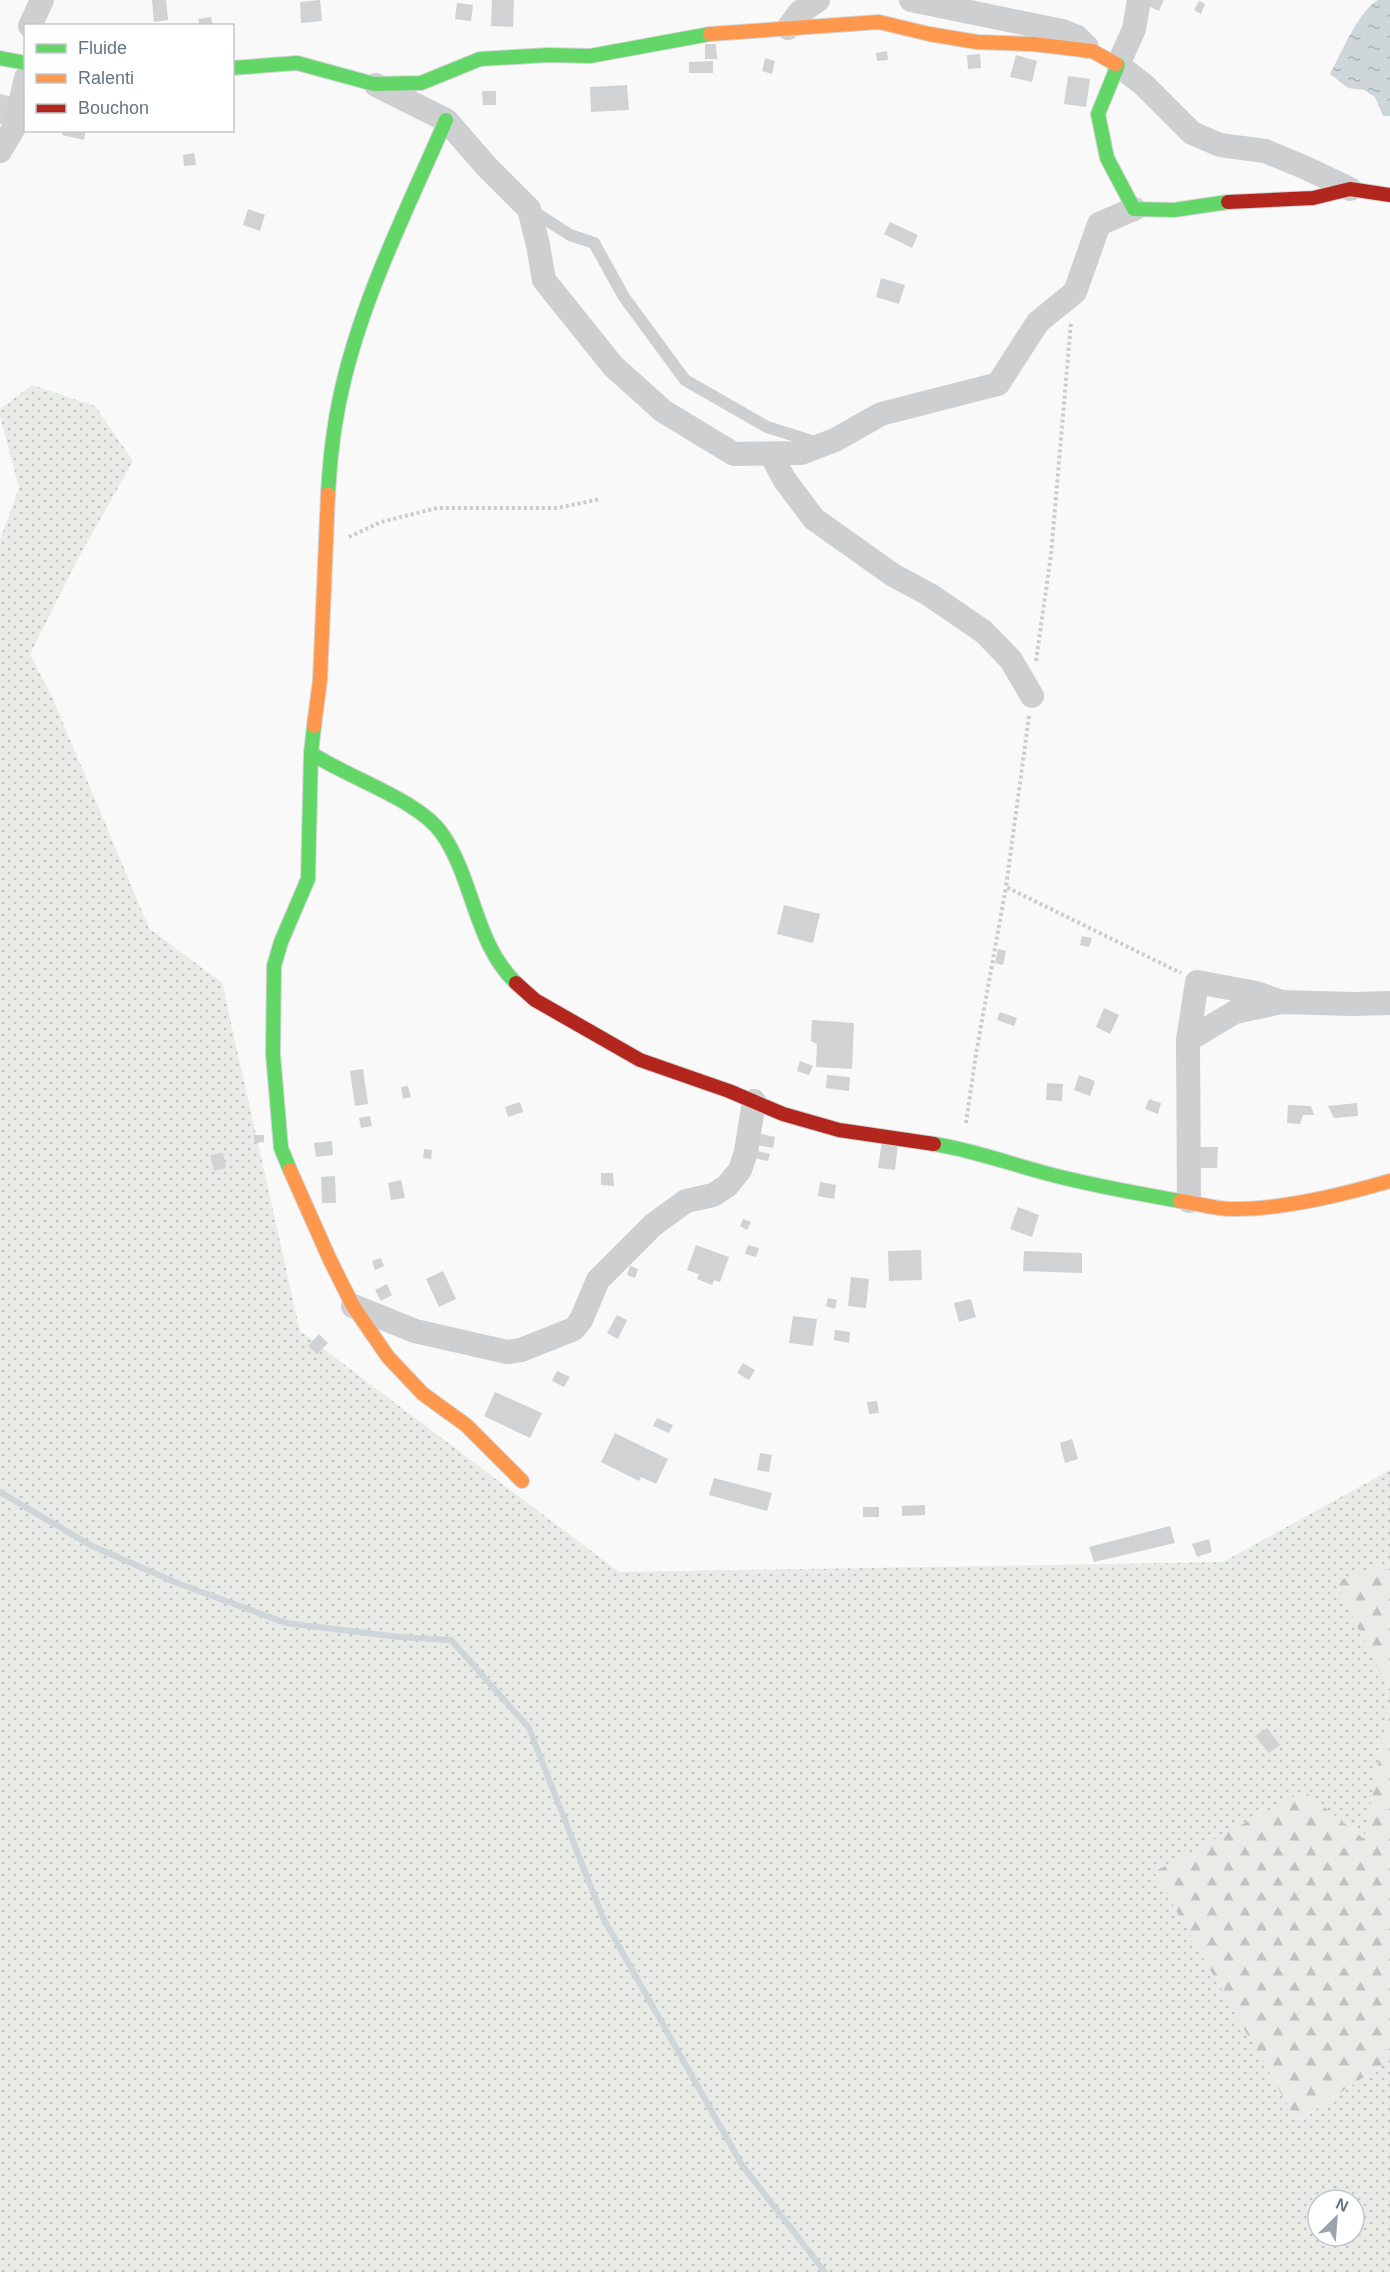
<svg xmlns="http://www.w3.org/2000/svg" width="1390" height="2272" font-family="Helvetica,sans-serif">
  <defs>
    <pattern id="grass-dots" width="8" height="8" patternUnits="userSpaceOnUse" patternTransform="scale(1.5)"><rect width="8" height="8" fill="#e8ebe6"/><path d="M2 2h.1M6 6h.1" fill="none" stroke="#c0c3c0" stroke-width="1.8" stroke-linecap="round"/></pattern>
    <pattern id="forest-firs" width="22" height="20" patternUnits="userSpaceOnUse" patternTransform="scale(1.5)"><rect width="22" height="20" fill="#e8ebe6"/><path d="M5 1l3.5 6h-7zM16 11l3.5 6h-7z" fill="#c0c3c0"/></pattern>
    <pattern id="water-ripples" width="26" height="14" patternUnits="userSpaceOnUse" patternTransform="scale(1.5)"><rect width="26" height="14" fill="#ced6d9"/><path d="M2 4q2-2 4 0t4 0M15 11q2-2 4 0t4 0" fill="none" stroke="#abb2b5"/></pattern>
  </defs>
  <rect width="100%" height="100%" fill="#f9f9f9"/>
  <!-- grass -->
  <path fill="url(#grass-dots)" fill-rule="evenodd" d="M32,385L95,406L133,461L79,557L30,654L53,699L149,928L222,983L300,1331L619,1572L1223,1562L1390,1470V1563L1336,1582L1390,1692V1702L1364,1840L1298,2121L1390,2060V2272H0V540L19,487L0,417V409ZM1318,2200H1354V2236H1318Z"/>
  <!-- forest -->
  <g fill="url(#forest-firs)">
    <path d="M1390,1563V1692L1335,1582Z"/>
    <path d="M1390,1702V2060L1297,2121L1154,1872L1304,1791L1364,1839Z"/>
  </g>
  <!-- water -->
  <path fill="url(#water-ripples)" d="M1378,0H1390V116H1383L1375,97L1364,90L1348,88L1330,74C1341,54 1358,11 1378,0Z"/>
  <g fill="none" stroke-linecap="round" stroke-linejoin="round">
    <!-- stream -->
    <path stroke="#ced6d9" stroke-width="6" d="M0,1492L90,1545L177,1583L286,1623L399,1637L451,1640L529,1728L603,1918L742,2165L825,2272"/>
  </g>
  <!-- building -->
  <g fill="#d0d2d3">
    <path d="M152,0H166L168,20L154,22Z"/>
    <path d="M320,0L322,21L301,23L300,2Z"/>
    <path d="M492,0H514L513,27L491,26Z"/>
    <path d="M1146,0H1164L1159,11L1144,4Z"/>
    <path d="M1199,1L1205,4L1201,14L1194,10Z"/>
    <path d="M457,3L473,5L471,21L455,19Z"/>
    <path d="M211,17L213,26H200L198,19Z"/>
    <path d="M705,44H716L717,59H705Z"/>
    <path d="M887,51L888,60L877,61L876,53Z"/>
    <path d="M980,54L981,68L968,69L967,55Z"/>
    <path d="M1016,55L1037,61L1032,82L1010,77Z"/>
    <path d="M765,58L775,61L772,74L762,71Z"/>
    <path d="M713,61V73H689V62Z"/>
    <path d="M1068,76L1090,79L1086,107L1064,104Z"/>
    <path d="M627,85L629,110L591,112L590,87Z"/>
    <path d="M482,91H496V105H483Z"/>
    <path d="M0,94L17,98L10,127L0,124Z"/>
    <path d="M63,130H86L84,140L62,135Z"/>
    <path d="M194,153L196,165L184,166L183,155Z"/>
    <path d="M248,209L265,215L260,231L243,225Z"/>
    <path d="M890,222L918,235L912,248L884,234Z"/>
    <path d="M881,278L905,285L899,304L876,297Z"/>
    <path d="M784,905L820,914L813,943L777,934Z"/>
    <path d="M1082,936L1092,938L1089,947L1080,945Z"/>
    <path d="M998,949L1006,951L1003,965L995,963Z"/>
    <path d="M1104,1008L1119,1015L1110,1034L1096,1027Z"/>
    <path d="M1000,1012L1017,1018L1014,1026L997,1020Z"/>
    <path d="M812,1020L854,1023L852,1069L816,1067L817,1044L811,1041Z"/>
    <path d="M800,1061L813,1066L809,1075L797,1071Z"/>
    <path d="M363,1069L368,1104L355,1106L350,1071Z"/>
    <path d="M827,1075L850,1077L849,1091L826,1088Z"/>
    <path d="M1079,1075L1095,1081L1090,1096L1074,1090Z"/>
    <path d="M1047,1083L1063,1084L1062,1101L1046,1100Z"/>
    <path d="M408,1086L411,1097L403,1099L401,1087Z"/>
    <path d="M1149,1099L1161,1103L1158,1114L1145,1109Z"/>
    <path d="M520,1102L523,1112L508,1117L505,1107Z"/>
    <path d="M1357,1103L1358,1116L1334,1118L1328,1106Z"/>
    <path d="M1288,1105L1311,1106L1314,1115H1303L1300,1124L1287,1123Z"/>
    <path d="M370,1116L372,1126L361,1128L359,1118Z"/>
    <path d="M753,1132L775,1137L773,1148L751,1144Z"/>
    <path d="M254,1135H264V1142L254,1143Z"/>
    <path d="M332,1141L333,1155L316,1157L314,1143Z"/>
    <path d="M882,1142L898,1144L895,1170L878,1168Z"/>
    <path d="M1191,1147H1218L1217,1168H1191Z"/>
    <path d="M424,1149L432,1150L431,1159L423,1158Z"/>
    <path d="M750,1149L770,1154L768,1161L749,1157Z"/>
    <path d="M223,1153L226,1168L214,1171L210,1155Z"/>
    <path d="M601,1173H613L614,1186L601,1185Z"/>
    <path d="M335,1176L336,1203H322L321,1177Z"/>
    <path d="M401,1180L405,1198L391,1200L388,1183Z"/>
    <path d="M820,1182L836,1185L834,1199L818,1196Z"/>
    <path d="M1018,1207L1039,1215L1032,1237L1010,1229Z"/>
    <path d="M743,1219L751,1222L747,1230L740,1226Z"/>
    <path d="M696,1245L729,1257L720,1282L714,1280L712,1285L697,1279L699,1274L687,1270Z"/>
    <path d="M748,1245L759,1248L756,1257L745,1254Z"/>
    <path d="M921,1250L922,1280L889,1281L888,1251Z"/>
    <path d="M1024,1251L1082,1253V1273L1023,1271Z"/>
    <path d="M381,1258L384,1266L375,1270L372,1261Z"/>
    <path d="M630,1266L638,1269L635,1278L627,1275Z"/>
    <path d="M443,1271L456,1299L439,1307L426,1279Z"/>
    <path d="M851,1277L869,1279L866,1308L848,1306Z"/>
    <path d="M387,1284L392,1295L381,1301L375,1290Z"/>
    <path d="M828,1298L837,1300L835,1309L826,1306Z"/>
    <path d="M971,1299L976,1317L959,1322L954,1303Z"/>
    <path d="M617,1315L627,1320L618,1339L607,1333Z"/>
    <path d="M793,1316L817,1319L813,1346L789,1343Z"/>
    <path d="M835,1330L850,1332L849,1343L834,1340Z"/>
    <path d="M319,1334L328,1343L317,1354L308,1346Z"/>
    <path d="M743,1363L755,1370L749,1380L737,1373Z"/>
    <path d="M557,1371L570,1377L564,1387L552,1381Z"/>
    <path d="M495,1392L542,1413L530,1438L484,1416Z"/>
    <path d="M877,1401L879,1413L869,1414L867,1402Z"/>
    <path d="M657,1418L673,1425L669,1433L653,1426Z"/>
    <path d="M615,1433L668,1459L656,1484L641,1477L639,1481L601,1462Z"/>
    <path d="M1072,1439L1078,1459L1065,1463L1060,1443Z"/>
    <path d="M760,1453L772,1455L769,1472L757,1470Z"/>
    <path d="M714,1478L772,1493L767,1511L709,1495Z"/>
    <path d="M925,1505V1515L902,1516V1506Z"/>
    <rect x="863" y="1507" width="16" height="10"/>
    <path d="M1170,1526L1175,1543L1094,1562L1089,1547Z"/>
    <path d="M1209,1539L1212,1552L1197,1557L1192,1544Z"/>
    <path d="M1267,1728L1280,1745L1269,1753L1255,1736Z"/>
  </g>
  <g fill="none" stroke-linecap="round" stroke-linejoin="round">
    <defs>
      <g id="fast">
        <path d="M0,58L26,63"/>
        <path d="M1116,64L1118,65L1098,114L1107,158L1134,209L1174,210L1228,202"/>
        <path d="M232,68L297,63L374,84L421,83L480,59L549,55L590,56L710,34"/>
        <path d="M328,494C330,454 335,415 345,376C367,288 410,203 446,120"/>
        <path d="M311,753C348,778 420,800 443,835C474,881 475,944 516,983"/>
        <path d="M934,1144C972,1150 1008,1163 1045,1173C1089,1185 1135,1193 1180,1201"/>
        <path d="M290,1170L281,1148L273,1054L274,966L281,942L308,879L311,753L314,726"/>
      </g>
      <g id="slow">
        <path d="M710,34L879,22L929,34L977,42L1033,44L1092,51L1116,64"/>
        <path d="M314,726L320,680L328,494"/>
        <path d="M290,1170L330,1260L353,1306L388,1357L423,1394L466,1425L522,1481"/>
        <path d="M1180,1201C1197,1203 1214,1209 1231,1209C1280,1210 1342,1195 1390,1181"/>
      </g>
      <g id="jam">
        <path d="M1228,202L1313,198L1350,189L1390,195"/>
        <path d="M516,983L535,1000L640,1060L729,1091L783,1114L839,1130L934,1144"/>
      </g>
    </defs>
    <!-- fast casing -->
    <use href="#fast" stroke="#d5d6d7" stroke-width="16"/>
    <!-- slow casing -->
    <use href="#slow" stroke="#d5d6d7" stroke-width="16"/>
    <!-- jam casing -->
    <use href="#jam" stroke="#d5d6d7" stroke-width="16"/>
    <!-- path -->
    <g stroke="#cbcccd" stroke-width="4" stroke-dasharray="3 3" stroke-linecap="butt">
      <path d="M349,537L381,522L437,508H557L601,499"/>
      <path d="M1036,661L1051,555L1071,322"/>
      <path d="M1029,716L1006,887L1181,973"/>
      <path d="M966,1123L976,1054L1006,887"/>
    </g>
    <!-- lane -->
    <path stroke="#cecfd0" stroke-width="12" d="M530,209L570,235L594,243L624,297L685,380L767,427L818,443"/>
    <!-- street -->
    <g stroke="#cecfd0" stroke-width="24">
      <path d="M911,0L1062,31L1077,37L1087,47"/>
      <path d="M1139,0L1134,29L1118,65L1144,85L1192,133L1220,145L1265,151L1306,168L1350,189"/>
      <path d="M30,26L42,0"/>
      <path d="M788,28L799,13L818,0"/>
      <path d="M376,85L446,120L487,167L529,209L538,245L544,280L613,366L663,411L734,454L801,453L835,440L881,414L998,384L1038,322L1075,292L1099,224L1134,209"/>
      <path d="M0,151L15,126L26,78"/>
      <path d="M771,454L784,479L814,519L893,575L930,595L984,632L1011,660L1032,696"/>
      <path d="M1188,1040L1235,1012L1282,1002L1353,1004L1390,1003"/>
      <path d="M1189,1201L1188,1040L1197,982L1256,993L1282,1002"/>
      <path d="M353,1306L415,1331L507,1352L521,1350L574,1329L581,1320L598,1280L653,1225L686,1201L713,1195L727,1186L740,1170L746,1152L754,1101"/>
    </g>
    <!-- fast -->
    <use href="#fast" stroke="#63d668" stroke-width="14"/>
    <!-- slow -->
    <use href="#slow" stroke="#ff974d" stroke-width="14"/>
    <!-- jam -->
    <use href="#jam" stroke="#b3261e" stroke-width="14"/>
  </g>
  <!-- legend -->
  <rect x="24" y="24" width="210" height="108" fill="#ffffff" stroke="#c1c8cd" stroke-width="1.5"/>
  <rect x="36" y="44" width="30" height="9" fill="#63d668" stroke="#c1c8cd" stroke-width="1.5"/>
  <text x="78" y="54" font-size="18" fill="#657683">Fluide</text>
  <rect x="36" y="74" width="30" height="9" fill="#ff974d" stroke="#c1c8cd" stroke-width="1.5"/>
  <text x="78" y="84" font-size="18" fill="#657683">Ralenti</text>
  <rect x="36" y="104" width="30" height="9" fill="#b3261e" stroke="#c1c8cd" stroke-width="1.5"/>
  <text x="78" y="114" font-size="18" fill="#657683">Bouchon</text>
  <!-- north arrow -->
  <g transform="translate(1336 2218) rotate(25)"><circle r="28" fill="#ffffff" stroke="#c1c8cd" stroke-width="1.5"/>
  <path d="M0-4.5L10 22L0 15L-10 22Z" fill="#99a4ac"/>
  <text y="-9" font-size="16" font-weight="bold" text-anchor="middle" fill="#657683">N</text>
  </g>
</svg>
